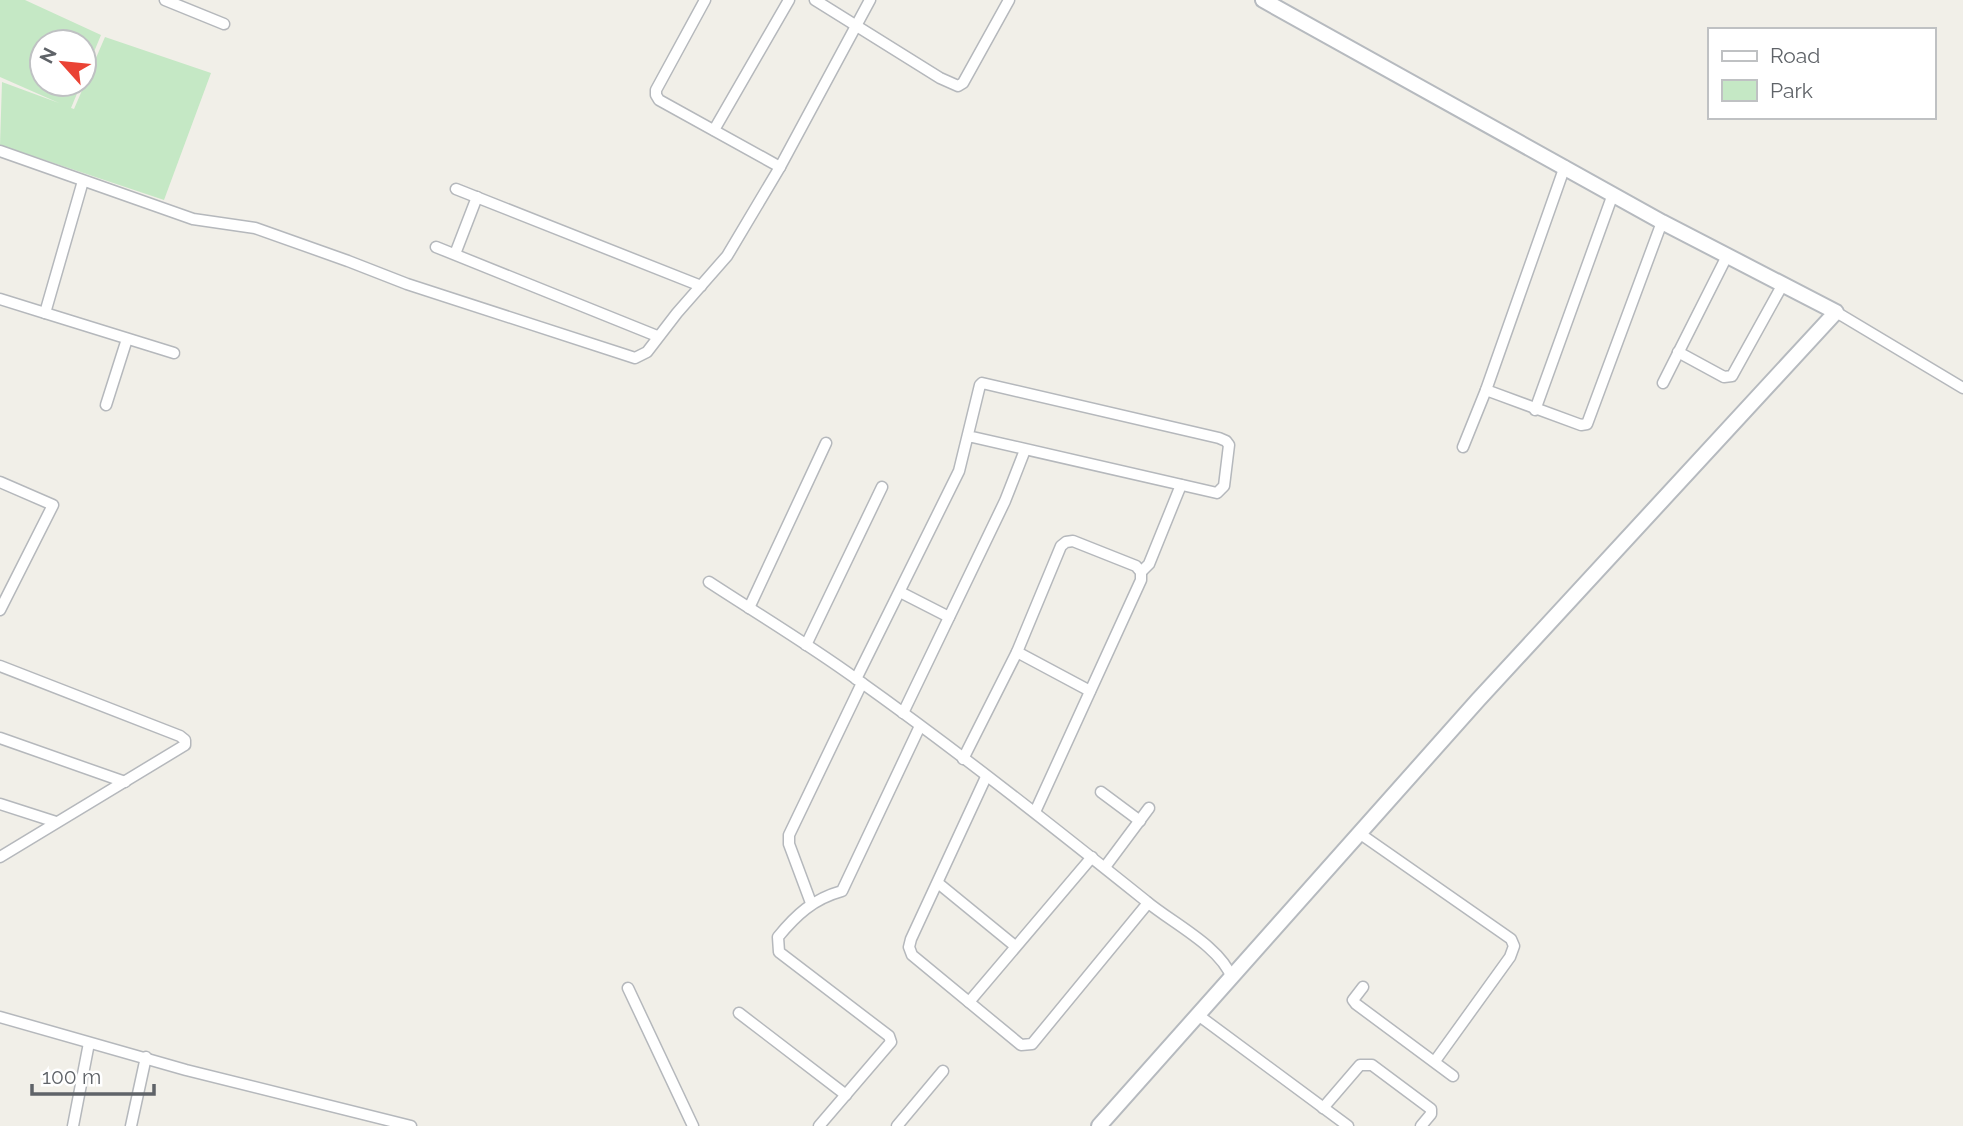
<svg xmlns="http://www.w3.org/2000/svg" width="1963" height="1126" font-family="Raleway,sans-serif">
  <rect width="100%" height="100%" fill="#f1efe8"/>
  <!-- green -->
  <path fill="#c5e8c5" d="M0,0H25L101,35L84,76V42H42V84H81L71,108L74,109L105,37L211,73L164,200L0,145L2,82L59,103L0,77Z"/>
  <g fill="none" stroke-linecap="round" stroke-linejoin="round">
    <defs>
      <g id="street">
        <path d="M165,0L224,24"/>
        <path d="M705,0L656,90V95L659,100L780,167"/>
        <path d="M815,0L940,78L958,86L963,83L1009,0"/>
        <path d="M714,130L789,0"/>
        <path d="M0,151L193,219L255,228L348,261L407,284L635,358L647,352L677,313L727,256L780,167L870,0"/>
        <path d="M456,189L701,286"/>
        <path d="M436,247L657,336"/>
        <path d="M455,254L477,197"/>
        <path d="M0,299L45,313L83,181"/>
        <path d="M1836,312L1963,388"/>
        <path d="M45,313L174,353"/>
        <path d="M1678,352L1724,377L1732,376L1783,284"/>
        <path d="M1663,383L1727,256"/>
        <path d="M1486,390L1581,425L1587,424L1662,222"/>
        <path d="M106,405L127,339"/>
        <path d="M1535,410L1613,194"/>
        <path d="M1463,447L1486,390L1565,166"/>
        <path d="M0,482L53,505L0,610"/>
        <path d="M1141,572L1149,564L1181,485"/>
        <path d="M709,582C758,614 808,644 855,678C955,749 1051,825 1146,901C1172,923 1220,946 1232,978"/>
        <path d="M900,592L949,617"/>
        <path d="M749,608L826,443"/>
        <path d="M806,645L882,487"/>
        <path d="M1017,652L1090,691"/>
        <path d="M0,666L180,736L185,740V745L0,857"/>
        <path d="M856,679L959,471L980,385L982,383L1219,438L1226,441L1229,445L1224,486L1217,493L968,436"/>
        <path d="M903,713L1005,501L1025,450"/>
        <path d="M0,738L125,782"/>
        <path d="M963,759L1017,652L1061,546L1066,542L1073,541L1136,566L1141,572V580L1035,812"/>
        <path d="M986,777L911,939L909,947L912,955L1021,1045L1032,1044L1148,903"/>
        <path d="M1101,792L1140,821"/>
        <path d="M0,804L56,822"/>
        <path d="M1359,833L1511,939L1514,946L1510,957L1435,1061"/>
        <path d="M1105,867L1149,808"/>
        <path d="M938,883L1015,946"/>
        <path d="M811,903L789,844V835L862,683"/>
        <path d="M1363,987L1353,1000L1356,1004L1453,1076"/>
        <path d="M628,988L693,1126"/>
        <path d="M969,1002L1092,857"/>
        <path d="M739,1013L846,1095"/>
        <path d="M1198,1015L1348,1126"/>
        <path d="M0,1017L186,1070L411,1126"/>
        <path d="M1323,1108L1360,1065H1372L1431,1109V1114L1421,1126"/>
        <path d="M73,1126L89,1043"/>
        <path d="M131,1126L146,1057"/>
        <path d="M819,1126L891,1042L889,1036L779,952L778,937C796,915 813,899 842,891L920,726"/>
        <path d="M897,1126L943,1071"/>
      </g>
      <path id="secondary" d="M1099,1126L1478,700L1836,312L1662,222L1263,0"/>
    </defs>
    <!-- street casing -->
    <use href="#street" stroke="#b5b8bc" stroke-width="13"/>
    <!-- secondary casing -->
    <use href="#secondary" stroke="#b6babf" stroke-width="18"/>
    <!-- street -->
    <use href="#street" stroke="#fff" stroke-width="10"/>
    <!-- secondary -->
    <use href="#secondary" stroke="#fff" stroke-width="14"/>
  </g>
  <!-- legend -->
  <rect x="1708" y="28" width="228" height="91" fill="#ffffff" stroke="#bfc1c3" stroke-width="2"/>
  <rect x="1722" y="51" width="35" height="10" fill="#ffffff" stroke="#bfc1c3" stroke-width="2"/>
  <text x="1770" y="63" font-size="21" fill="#5f6368">Road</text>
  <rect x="1722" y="80" width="35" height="21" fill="#c5e8c5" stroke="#bfc1c3" stroke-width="2"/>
  <text x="1770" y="98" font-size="21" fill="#5f6368">Park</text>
  <!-- north arrow -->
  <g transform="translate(63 63) rotate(297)"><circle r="33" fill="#ffffff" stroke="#bfc1c3" stroke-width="2"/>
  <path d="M0-5L12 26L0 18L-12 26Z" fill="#ea4335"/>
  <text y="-10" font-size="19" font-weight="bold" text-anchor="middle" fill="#5f6368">N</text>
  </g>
  <!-- scale -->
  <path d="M32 1084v10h122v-10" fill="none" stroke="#5f6368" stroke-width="3.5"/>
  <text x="42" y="1084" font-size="21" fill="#5f6368" stroke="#ffffff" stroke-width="5" paint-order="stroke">100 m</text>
</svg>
